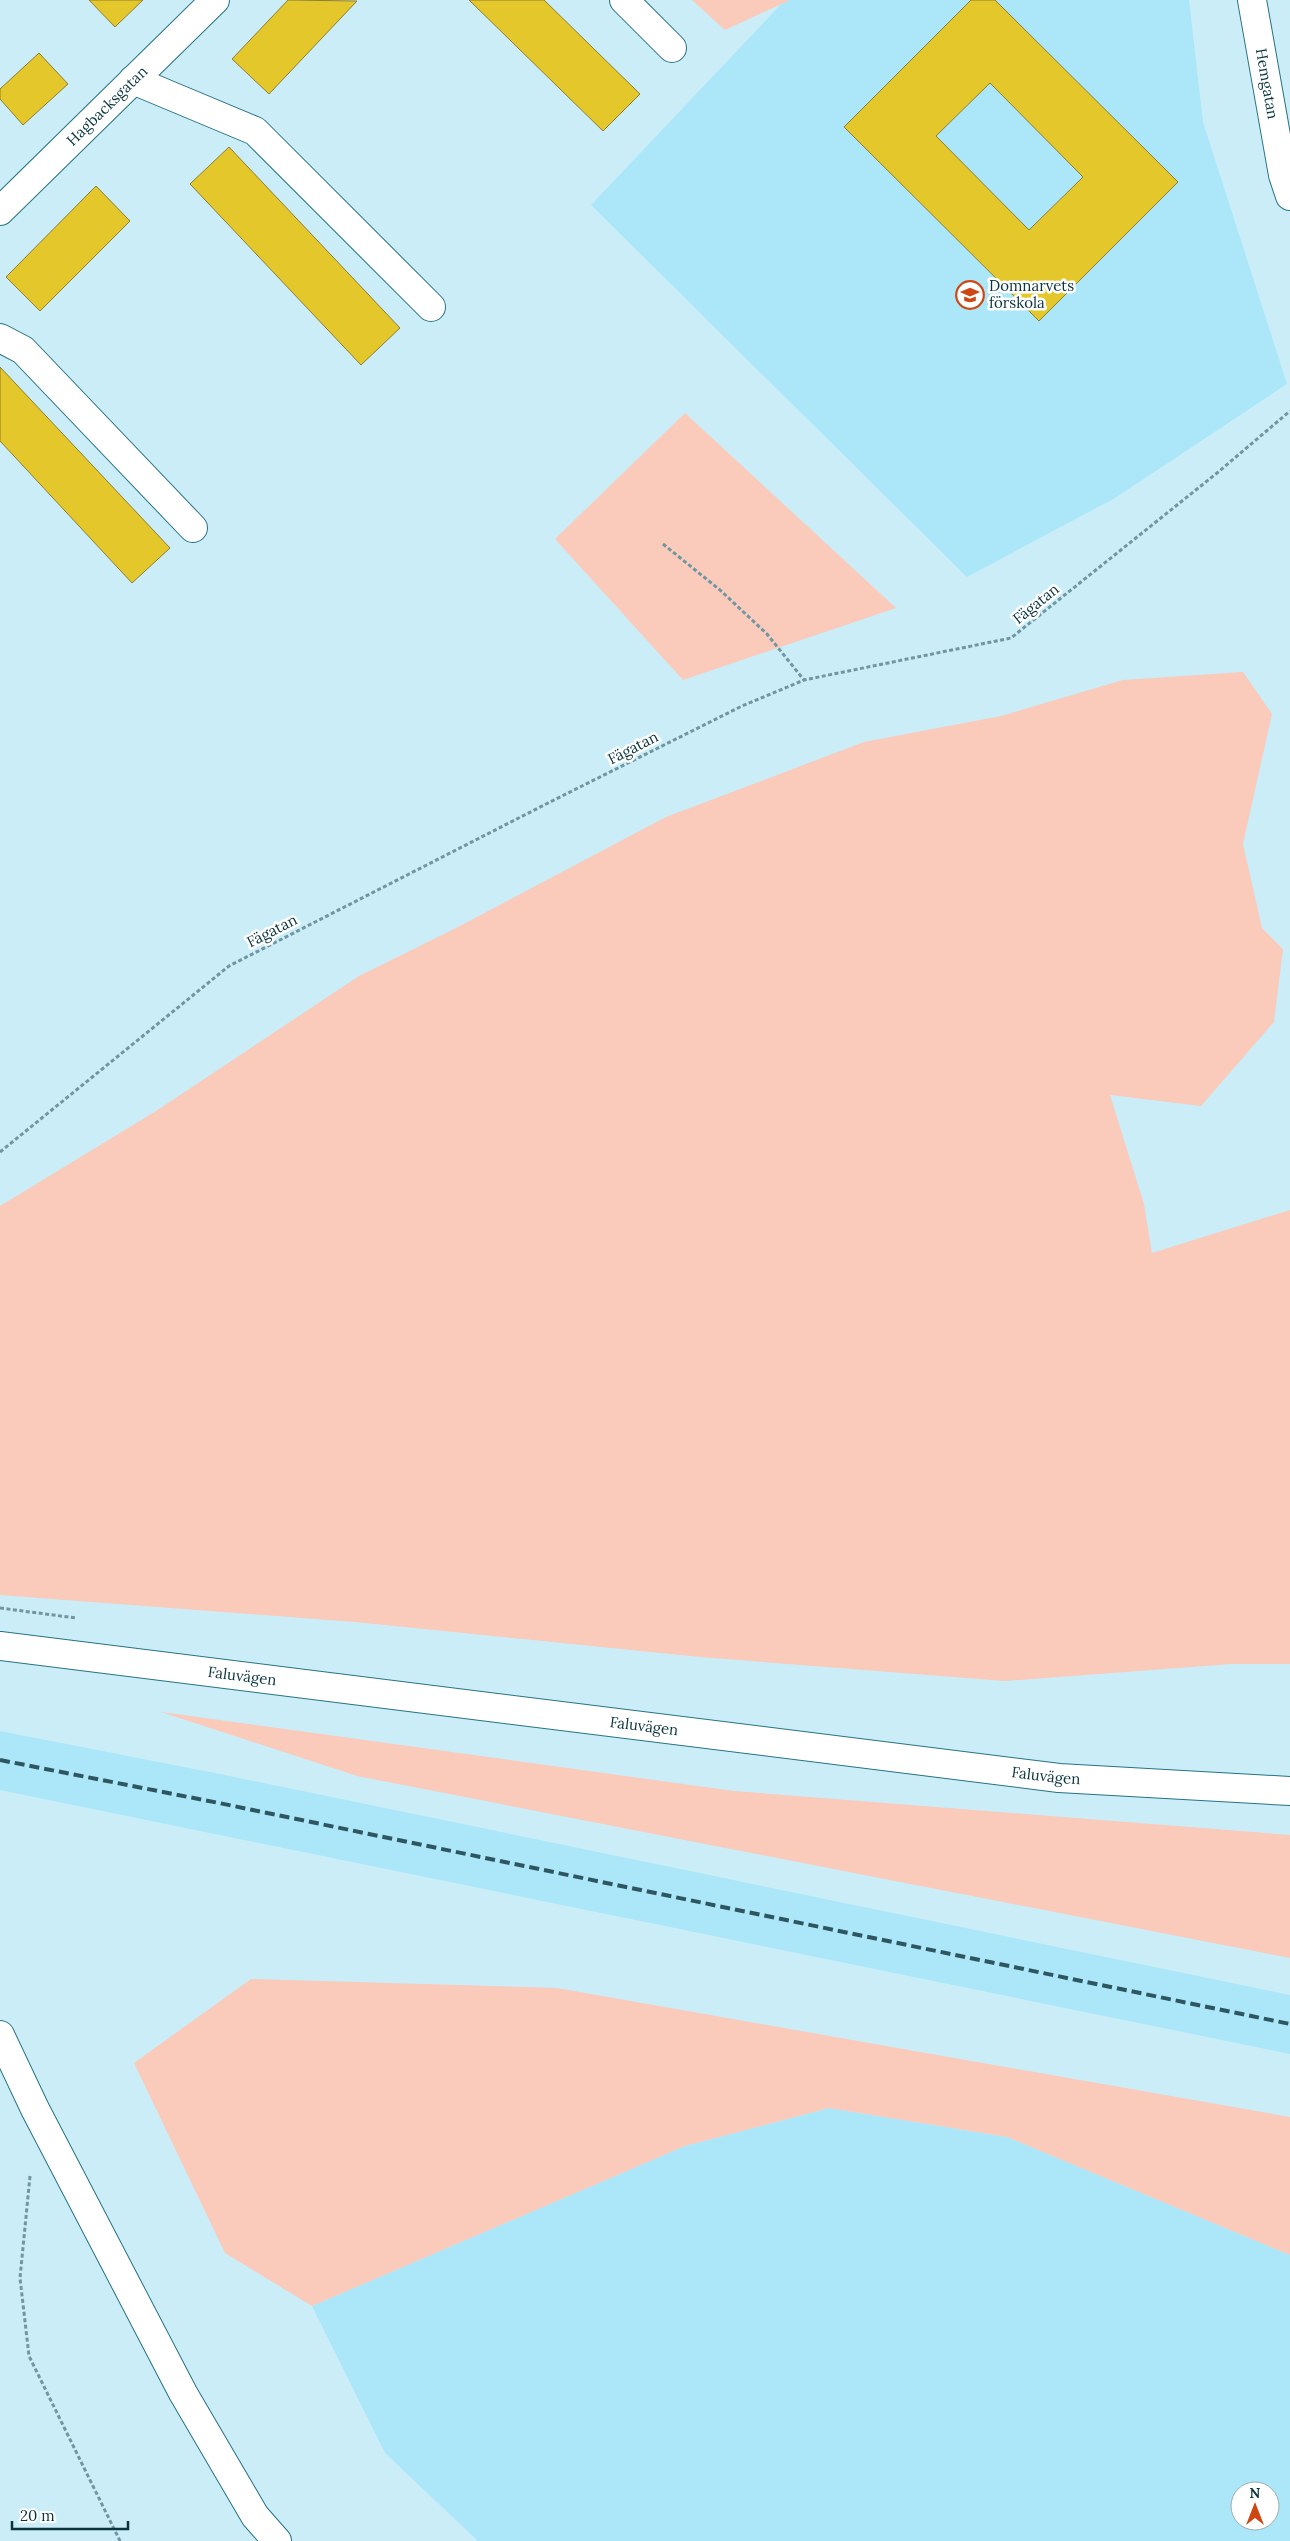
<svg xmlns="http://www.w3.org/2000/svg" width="1290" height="2541" font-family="Lora,serif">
  <rect width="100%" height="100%" fill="#cbedf8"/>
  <!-- built -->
  <g fill="#ace7f9" fill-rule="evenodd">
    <path d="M785,0H1189L1203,122L1287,384L1115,498L967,577L591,205Z"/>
    <path d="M0,1731L225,1775L1290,1995V2054L0,1790Z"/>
    <path d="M829,2108L1007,2137L1290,2255V2541H478L385,2453L312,2306L685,2146ZM1240,2491H1270V2521H1240Z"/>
  </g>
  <!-- green -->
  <g fill="#facabb">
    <path d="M692,0H790L725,30Z"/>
    <path d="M685,413L896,608L683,680L555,539Z"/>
    <path d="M1243,672L1272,714L1243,844L1262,928L1283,949L1274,1022L1201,1106L1110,1095L1144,1204L1152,1253L1290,1210V1664H1231L1005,1681L700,1657L355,1622L0,1595V1206L156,1111L359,976L456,928L666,817L864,742L1001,716L1123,680Z"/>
    <path d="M161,1712L734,1791L1290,1835V1958L357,1776Z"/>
    <path d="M251,1979L557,1988L1290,2117V2255L1007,2137L829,2108L685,2146L312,2306L225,2253L134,2063Z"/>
  </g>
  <!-- building -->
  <g fill="#e4c82b" stroke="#8d7e32" fill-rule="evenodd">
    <path d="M89,0H143L115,27Z"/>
    <path d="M288,0L357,1L269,94L232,59Z"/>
    <path d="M469,0H544L640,94L603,131Z"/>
    <path d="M971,0H995L1178,182L1039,321L844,127ZM990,83L1083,177L1029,230L936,136Z"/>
    <path d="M39,53L68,84L23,125L0,99V89Z"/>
    <path d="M229,147L400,328L361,365L190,184Z"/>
    <path d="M96,186L130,221L40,311L6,277Z"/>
    <path d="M0,367L170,548L132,583L0,441Z"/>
  </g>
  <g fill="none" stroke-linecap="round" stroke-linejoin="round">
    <defs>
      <g id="minor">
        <path d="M624,0L672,48"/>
        <path id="s1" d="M1252,0L1283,175L1290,196"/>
        <path d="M133,80L255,131L431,307"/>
        <path id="s2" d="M0,211L215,0"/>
        <path d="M0,338L23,350L193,528"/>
        <path id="s3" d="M0,1646L1059,1778L1290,1791"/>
        <path d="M0,2035L35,2109L183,2393L255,2516L277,2541"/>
      </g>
    </defs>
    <!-- minor casing -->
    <use href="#minor" stroke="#267285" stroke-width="30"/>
    <!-- path -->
    <g stroke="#7096a1" stroke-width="3" stroke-dasharray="4 2.5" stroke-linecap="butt">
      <path d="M663,544L720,590L767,634L804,680"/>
      <path d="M0,1152L229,966L550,802L742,706L804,680L1011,638L1217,473L1290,411"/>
      <path d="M0,1608L76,1618"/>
      <path d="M30,2176L20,2278L29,2356L120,2541"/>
    </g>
    <!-- minor -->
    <use href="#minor" stroke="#fff" stroke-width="28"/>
    <!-- rail -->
    <path stroke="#2d5660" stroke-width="4" stroke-dasharray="10 5" stroke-linecap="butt" d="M0,1760L219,1803L1290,2024"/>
  </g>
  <!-- icons -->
  <defs>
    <symbol id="school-ring" viewBox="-11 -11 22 22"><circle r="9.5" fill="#fff" stroke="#ce4713" stroke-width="1.5"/><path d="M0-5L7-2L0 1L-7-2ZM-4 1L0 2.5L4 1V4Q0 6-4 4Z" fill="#ce4713"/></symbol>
  </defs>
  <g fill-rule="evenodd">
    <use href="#school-ring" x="954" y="279" width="32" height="32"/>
  </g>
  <g text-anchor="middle" stroke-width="5" stroke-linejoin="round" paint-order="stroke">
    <!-- street labels -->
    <g font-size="15" fill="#0a353f" stroke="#fff">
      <text dy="5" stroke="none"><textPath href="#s1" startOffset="85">Hemgatan</textPath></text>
      <text dy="5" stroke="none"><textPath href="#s2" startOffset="150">Hagbacksgatan</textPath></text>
      <text transform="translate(1036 604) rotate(-39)" y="5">Fägatan</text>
      <text transform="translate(633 748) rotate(-27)" y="5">Fägatan</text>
      <text transform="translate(272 931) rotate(-27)" y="5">Fägatan</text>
      <text dy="5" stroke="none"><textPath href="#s3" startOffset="244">Faluvägen</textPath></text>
      <text dy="5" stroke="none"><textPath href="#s3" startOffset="649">Faluvägen</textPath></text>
      <text dy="5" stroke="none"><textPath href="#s3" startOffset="1054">Faluvägen</textPath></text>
    </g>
    <!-- poi labels -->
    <g font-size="15" fill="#0a353f" stroke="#fff" text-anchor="start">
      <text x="989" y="291">Domnarvets<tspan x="989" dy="17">förskola</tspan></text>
    </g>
  </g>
  <!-- north arrow -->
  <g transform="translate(1255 2506)"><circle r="24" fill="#ffffff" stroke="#9daeb2"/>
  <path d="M0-4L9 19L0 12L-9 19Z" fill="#ce4713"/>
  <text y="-8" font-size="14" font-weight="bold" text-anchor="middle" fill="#0a353f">N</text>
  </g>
  <!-- scale -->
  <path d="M12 2521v8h116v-8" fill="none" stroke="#0a353f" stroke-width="2.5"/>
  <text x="20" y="2521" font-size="15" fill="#0a353f" stroke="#ffffff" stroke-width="4" paint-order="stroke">20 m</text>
</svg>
